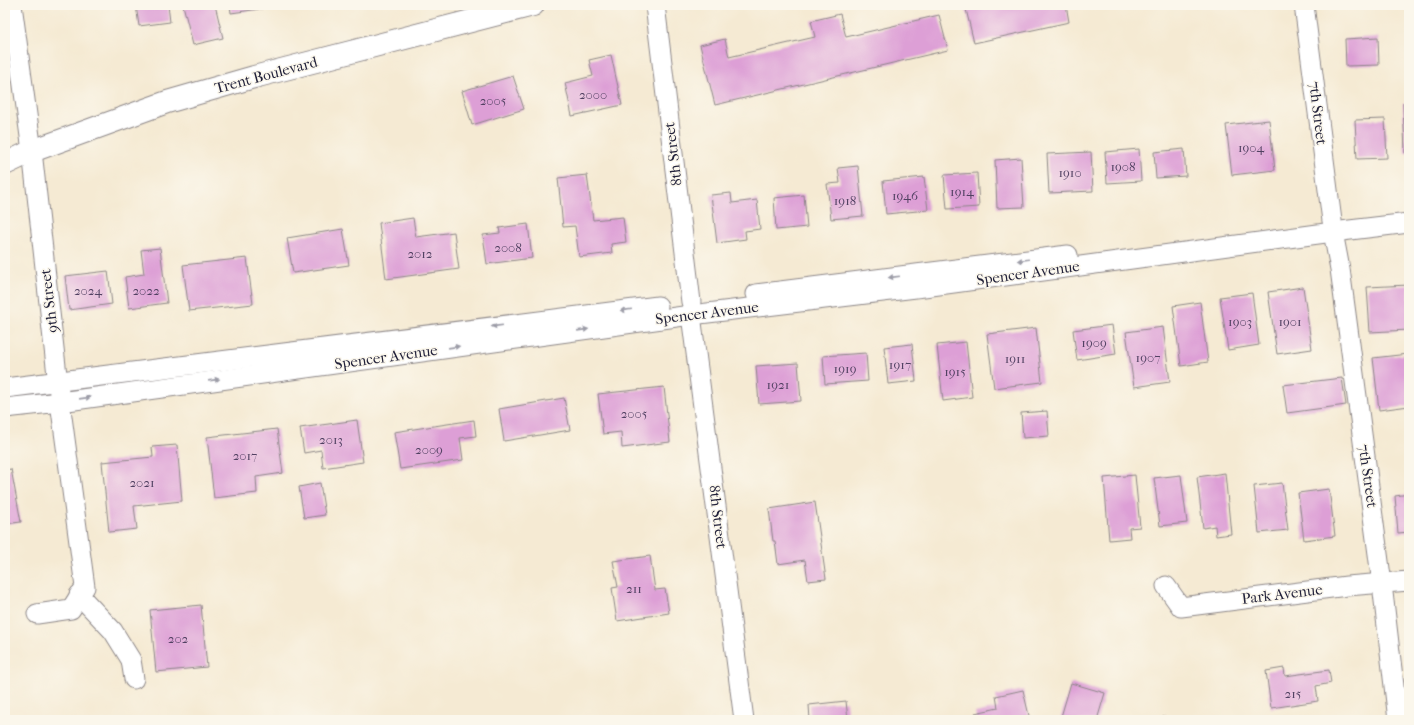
<svg xmlns="http://www.w3.org/2000/svg" width="1414" height="725" font-family="'IM FELL French Canon',serif">
  <rect width="100%" height="100%" fill="#fbf7ec"/>
  <filter id="ink" filterUnits="userSpaceOnUse"><feTurbulence type="fractalNoise" baseFrequency=".025" numOctaves="2"/><feDisplacementMap in="SourceGraphic" scale="8" xChannelSelector="R" yChannelSelector="G"/><feConvolveMatrix kernelMatrix="1 2 1 2 8 2 1 2 1" color-interpolation-filters="sRGB"/></filter>
  <filter id="wash" filterUnits="userSpaceOnUse"><feTurbulence type="fractalNoise" baseFrequency=".012" numOctaves="4" result="noise"/><feDisplacementMap in="SourceGraphic" scale="16" xChannelSelector="R" yChannelSelector="G"/><feGaussianBlur stdDeviation="0.9" result="paint"/><feColorMatrix in="noise" values="0 0 0 0 0 0 0 0 0 0 0 0 0 0 0 0 0 1.4 0 .05"/><feComposite in="paint" operator="in"/></filter>
  <g filter="url(#wash)">
    <rect width="100%" height="100%" fill="#f5ead3"/>
    <g id="blocks">
      <!-- building -->
      <g fill="#dd9fd6">
        <path d="M136,5H168L170,22L139,26Z"/>
        <path d="M183,5H215L223,38L193,45Z"/>
        <path d="M230,5H274V7L231,13Z"/>
        <path d="M965,5H1066L1069,22L974,43Z"/>
        <path d="M840,14L846,37L939,15L948,50L715,105L700,45L725,39L729,57L815,37L811,21Z"/>
        <path d="M1378,37L1379,65L1346,66L1345,39Z"/>
        <path d="M611,55L622,105L572,116L565,83L593,76L589,60Z"/>
        <path d="M513,76L524,109L472,125L462,91Z"/>
        <path d="M1403,103H1409V153H1405Z"/>
        <path d="M1385,119L1387,158L1357,159L1355,120Z"/>
        <path d="M1269,120L1275,170L1232,175L1226,125Z"/>
        <path d="M1139,149L1141,181L1107,183L1105,152Z"/>
        <path d="M1184,149L1186,176L1156,178L1154,152Z"/>
        <path d="M1091,152L1093,191L1049,193L1047,154Z"/>
        <path d="M1021,158L1024,207L997,208L995,160Z"/>
        <path d="M858,166L863,216L831,219L827,184L840,183L838,168Z"/>
        <path d="M977,173L979,207L947,209L944,175Z"/>
        <path d="M587,175L593,220L623,217L626,242L611,244L612,253L579,257L575,226L563,227L558,178Z"/>
        <path d="M924,177L928,210L886,214L883,181Z"/>
        <path d="M731,193L732,203L757,200L760,229L745,231L746,239L717,243L711,195Z"/>
        <path d="M804,195L807,227L776,230L774,198Z"/>
        <path d="M413,218L416,237L454,232L459,269L386,279L379,223Z"/>
        <path d="M528,224L532,258L487,264L483,235L500,233L499,228Z"/>
        <path d="M343,229L349,265L293,273L287,238Z"/>
        <path d="M160,248L167,303L129,308L125,277L144,274L141,250Z"/>
        <path d="M247,258L253,304L189,311L183,265Z"/>
        <path d="M108,271L112,304L69,310L65,276Z"/>
        <path d="M1409,285V330L1370,332L1367,287Z"/>
        <path d="M1303,287L1312,349L1277,354L1268,292Z"/>
        <path d="M1252,293L1259,345L1228,350L1220,297Z"/>
        <path d="M1200,302L1208,362L1181,366L1173,306Z"/>
        <path d="M1112,325L1116,354L1077,360L1073,330Z"/>
        <path d="M1163,327L1170,382L1134,387L1126,332Z"/>
        <path d="M1036,328L1042,382L994,388L987,334Z"/>
        <path d="M966,342L972,397L943,401L937,345Z"/>
        <path d="M912,344L916,381L888,384L884,347Z"/>
        <path d="M866,353L868,381L825,384L823,356Z"/>
        <path d="M1408,354L1409,367V406L1379,410L1373,358Z"/>
        <path d="M798,363L801,401L759,404L756,366Z"/>
        <path d="M1342,378L1346,405L1287,413L1283,385Z"/>
        <path d="M664,387L670,442L622,448L621,432L603,434L598,394Z"/>
        <path d="M564,398L570,430L504,441L499,409Z"/>
        <path d="M1047,411L1049,436L1023,438L1021,413Z"/>
        <path d="M357,420L363,462L323,468L321,450L304,453L300,428Z"/>
        <path d="M474,420L476,436L460,438L463,460L400,469L394,432Z"/>
        <path d="M277,429L283,473L256,477L257,493L214,498L207,437Z"/>
        <path d="M177,445L182,501L134,506L137,529L109,532L102,462L153,457L152,447Z"/>
        <path d="M11,469L21,522L5,524V470Z"/>
        <path d="M1225,473L1231,534L1216,536L1215,526L1203,528L1197,477Z"/>
        <path d="M1135,475L1140,527L1129,528L1130,538L1109,540L1104,478Z"/>
        <path d="M1181,475L1187,523L1160,526L1154,478Z"/>
        <path d="M320,483L325,515L304,518L299,487Z"/>
        <path d="M1282,483L1288,530L1259,533L1254,486Z"/>
        <path d="M1329,489L1335,536L1304,540L1298,493Z"/>
        <path d="M1409,494V532L1398,533L1395,496Z"/>
        <path d="M815,502L826,579L808,581L805,560L778,564L775,541H773L769,509Z"/>
        <path d="M650,556L655,590L665,589L669,613L617,621L612,588L618,587L613,561Z"/>
        <path d="M201,605L207,667L156,672L150,610Z"/>
        <path d="M1284,668L1285,676L1329,670L1331,683L1316,686L1318,701L1271,708L1266,671Z"/>
        <path d="M1071,683L1105,693L1097,720H1060Z"/>
        <path d="M1023,690L1030,720H977L975,713L998,708L996,696Z"/>
        <path d="M846,701L848,720H810L809,705Z"/>
        <path d="M1164,716L1169,720H1161Z"/>
      </g>
    </g>
  </g>
  <g filter="url(#ink)">
    <use href="#blocks" fill-opacity="0" stroke="#8c8687" stroke-width="1"/>
    <g fill="none" stroke-linecap="round" stroke-linejoin="round">
      <defs>
        <g id="minor">
          <path d="M12,5L32,151L60,402L85,587L71,609L37,614"/>
          <path d="M655,5L691,302"/>
          <path d="M1304,5L1332,221"/>
          <path d="M1333,232L1340,269L1382,584L1398,720"/>
          <path d="M756,294L1068,255"/>
          <path d="M691,315L744,720"/>
          <path d="M5,388L658,306"/>
          <path d="M5,408L60,402L691,315L924,287L1333,232L1409,223"/>
          <path d="M1166,586L1181,607L1347,586L1409,581"/>
          <path d="M79,595L113,631L131,660L134,679"/>
        </g>
        <path id="tertiary" d="M5,164L32,151L167,102L254,77L533,5"/>
      </defs>
      <!-- minor casing -->
      <use href="#minor" stroke="#8c8687" stroke-width="21"/>
      <!-- tertiary casing -->
      <use href="#tertiary" stroke="#8c8687" stroke-width="24"/>
      <!-- minor -->
      <use href="#minor" stroke="#fff" stroke-width="19"/>
      <!-- tertiary -->
      <use href="#tertiary" stroke="#fff" stroke-width="22"/>
    </g>
    <!-- one-way arrows -->
    <defs><path id="oneway-solid" d="M-6-.8H1V-3.2L6.5 0L1 3.2V.8H-6Z"/></defs>
    <g fill="#9c9ca7">
      <use href="#oneway-solid" transform="translate(1023 260) rotate(173)"/>
      <use href="#oneway-solid" transform="translate(894 277) rotate(173)"/>
      <use href="#oneway-solid" transform="translate(626 310) rotate(173)"/>
      <use href="#oneway-solid" transform="translate(497 326) rotate(173)"/>
      <use href="#oneway-solid" transform="translate(583 330) rotate(-8)"/>
      <use href="#oneway-solid" transform="translate(454 347) rotate(-8)"/>
      <use href="#oneway-solid" transform="translate(214 380) rotate(-8)"/>
      <use href="#oneway-solid" transform="translate(85 398) rotate(-8)"/>
    </g>
  </g>
  <g text-anchor="middle" stroke-width="3" stroke-linejoin="round" paint-order="stroke">
    <!-- number labels -->
    <g font-size="13" fill="#514162">
      <text x="593" y="99">2000</text>
      <text x="493" y="105">2005</text>
      <text x="1251" y="152">1904</text>
      <text x="1123" y="171">1908</text>
      <text x="1070" y="177">1910</text>
      <text x="962" y="196">1914</text>
      <text x="905" y="200">1946</text>
      <text x="845" y="205">1918</text>
      <text x="508" y="252">2008</text>
      <text x="420" y="258">2012</text>
      <text x="88" y="295">2024</text>
      <text x="146" y="295">2022</text>
      <text x="1240" y="326">1903</text>
      <text x="1290" y="326">1901</text>
      <text x="1094" y="347">1909</text>
      <text x="1148" y="362">1907</text>
      <text x="1015" y="363">1911</text>
      <text x="900" y="369">1917</text>
      <text x="845" y="373">1919</text>
      <text x="955" y="376">1915</text>
      <text x="778" y="389">1921</text>
      <text x="634" y="418">2005</text>
      <text x="331" y="444">2013</text>
      <text x="429" y="454">2009</text>
      <text x="245" y="460">2017</text>
      <text x="142" y="487">2021</text>
      <text x="634" y="593">211</text>
      <text x="178" y="643">202</text>
      <text x="1293" y="698">215</text>
    </g>
    <!-- street labels -->
    <g font-size="15" fill="#22223b" stroke="#fbf7ec">
      <text transform="translate(266 75) rotate(-15)" y="5">Trent Boulevard</text>
      <text transform="translate(1318 113) rotate(83)" y="5">7th Street</text>
      <text transform="translate(673 154) rotate(-97)" y="5">8th Street</text>
      <text transform="translate(1028 273) rotate(-8)" y="5">Spencer Avenue</text>
      <text transform="translate(49 301) rotate(-97)" y="5">9th Street</text>
      <text transform="translate(707 313) rotate(-7)" y="5">Spencer Avenue</text>
      <text transform="translate(386 357) rotate(-8)" y="5">Spencer Avenue</text>
      <text transform="translate(1368 476) rotate(82)" y="5">7th Street</text>
      <text transform="translate(718 517) rotate(83)" y="5">8th Street</text>
      <text transform="translate(1282 594) rotate(-7)" y="5">Park Avenue</text>
    </g>
  </g>
  <!-- margin -->
  <rect width="1414" height="725" fill="none" stroke="#fbf7ec" stroke-width="20"/>
</svg>
